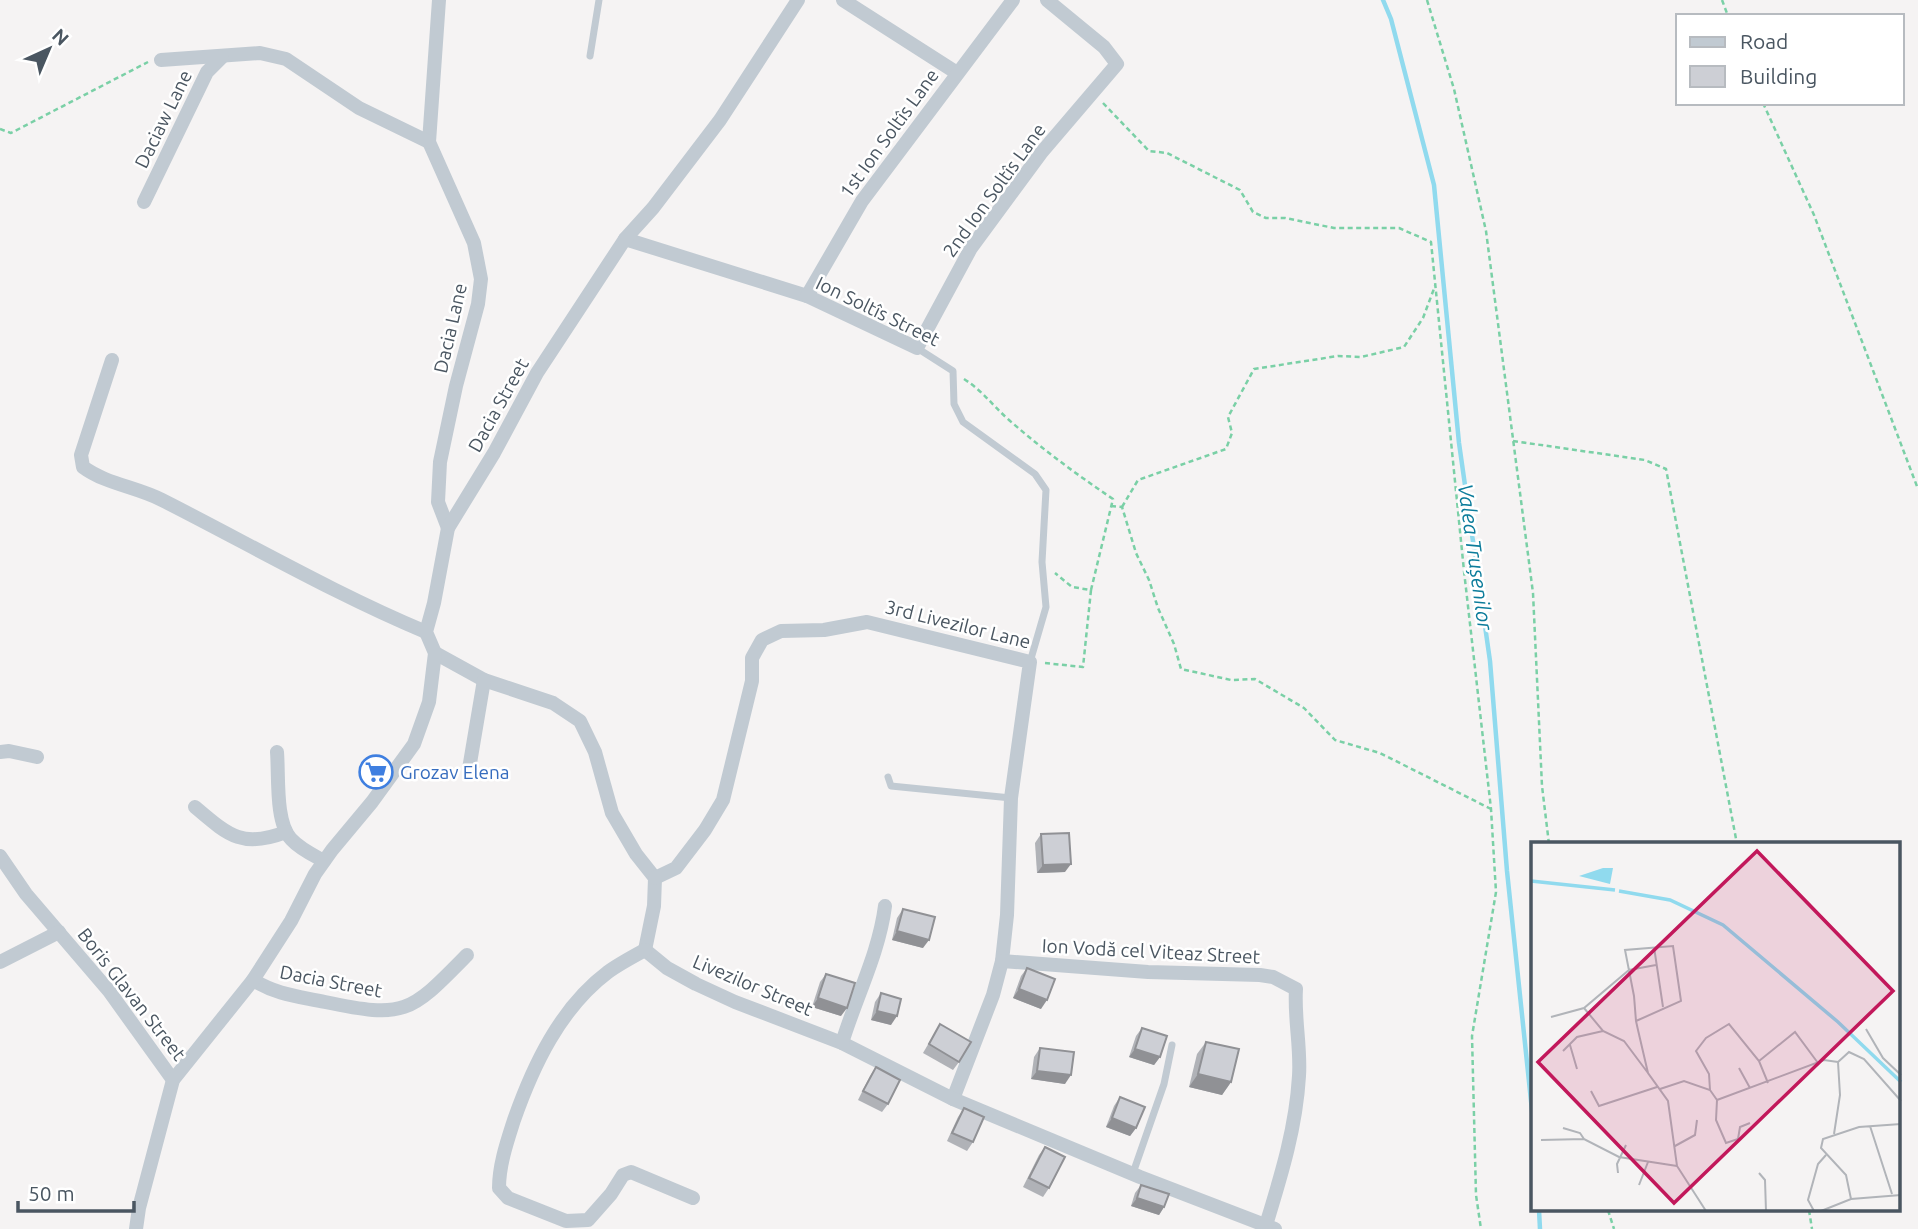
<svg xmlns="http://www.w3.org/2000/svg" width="1918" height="1229" font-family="Ubuntu,sans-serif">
  <rect width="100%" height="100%" fill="#f5f3f3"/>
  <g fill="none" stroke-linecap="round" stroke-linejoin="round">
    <!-- stream -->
    <g stroke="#90daee" stroke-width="4.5">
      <path d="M1383,0L1391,19L1434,185L1459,443L1490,661L1507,871L1533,1120"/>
      <path d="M1539,1210L1540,1229"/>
    </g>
    <!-- path -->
    <g stroke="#7ad0a6" stroke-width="2.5" stroke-dasharray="5 3.5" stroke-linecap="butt">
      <path d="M1427,0L1454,89L1486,231L1533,593L1542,786L1549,844"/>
      <path d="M1722,0L1728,16"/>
      <path d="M1103,103L1149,151L1167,153L1240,190L1253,212L1266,218H1285L1334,228H1399L1431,242L1464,571L1491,809L1496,892L1472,1036L1476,1195L1481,1229"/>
      <path d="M1763,103L1814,215L1918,489"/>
      <path d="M0,129L11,133L148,62"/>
      <path d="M964,379C984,392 992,405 1009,420C1042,449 1076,474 1113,499L1091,590L1072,587L1055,573"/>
      <path d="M1513,441L1645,460L1666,469L1737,844"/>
      <path d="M1111,506L1122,507L1136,553L1149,580L1158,608L1174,644L1181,669L1231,680L1255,679L1304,708L1335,740L1380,753L1491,809"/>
      <path d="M1122,507L1138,480L1226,449L1232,433L1228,417L1254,369L1338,356L1361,357L1404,347L1423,318L1435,286"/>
      <path d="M1045,663L1083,667L1091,590"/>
      <path d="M1608,1210L1614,1229"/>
      <path d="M1809,1210L1812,1229"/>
    </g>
    <!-- service -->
    <g stroke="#c1cad2" stroke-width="7">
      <path d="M590,56L599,0"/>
      <path d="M917,348L953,371L954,404L963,422L1035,474L1046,490L1042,562L1046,607L1030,662"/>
      <path d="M888,777L891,786L1011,798"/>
      <path d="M1133,1173L1164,1084L1172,1045"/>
    </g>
    <!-- minor -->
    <g stroke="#c1cad2" stroke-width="14">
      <path d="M439,0L429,142L474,243L481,279L478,304L456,386L440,462L438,502L448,528"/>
      <path d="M843,0L957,73"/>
      <path d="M161,60L260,53L286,59L359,108L429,142"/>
      <path d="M144,202L207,72L222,57"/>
      <path d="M625,239L807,296L917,348L971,248L1041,153L1117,64L1104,47L1047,0"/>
      <path d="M807,296L862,201L1013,0"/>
      <path d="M112,360L81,455L83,467C106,484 137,487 162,500C249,544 335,594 426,632"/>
      <path d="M435,653L484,680L553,703L580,721L595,752L612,813L636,854L655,878L654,906L645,950"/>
      <path d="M0,752L9,751L37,757"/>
      <path d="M277,752C279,776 275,822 291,839C300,849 313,855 324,861"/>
      <path d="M469,769L484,680"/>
      <path d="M195,807C228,835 242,849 286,832"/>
      <path d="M0,856L26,894L109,991L173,1080"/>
      <path d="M655,878L676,868L705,830L723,800L752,681V658L762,640L781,631L824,630L867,622L1030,662L1011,798L1007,915L1002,961L993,995L953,1099"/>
      <path d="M645,950L667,968L696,984L735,1002L842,1043L953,1099L1140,1177L1275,1229"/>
      <path d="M645,950C632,957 619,964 608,972C560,1008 533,1066 514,1120C507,1142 499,1165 499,1188L508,1198L566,1221L588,1220L611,1194L623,1175L631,1172L693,1198"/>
      <path d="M1002,961L1148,972L1260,975L1273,977L1296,989C1294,1018 1301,1047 1299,1076C1296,1128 1281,1176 1266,1225"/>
      <path d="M0,962L59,932"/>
      <path d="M253,980C278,995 297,996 325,1002C406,1019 410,1013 467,955"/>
      <path d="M842,1043C856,997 879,953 885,906"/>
      <path d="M136,1229L139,1208L173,1080L253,980L291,921L315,874L332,850L372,802L414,744L429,702L435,653L426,632L434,603L448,528L494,453L537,373L625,239L653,208L720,120L798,0"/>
    </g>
  </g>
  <!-- wall -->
  <g fill="#b0b2b7">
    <path d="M1041,834L1065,872L1037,873L1035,843Z"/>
    <path d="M903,909L923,948L892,940L897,918Z"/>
    <path d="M1027,968L1041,1009L1013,998L1021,976Z"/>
    <path d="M826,974L841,1016L812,1007L820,982Z"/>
    <path d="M881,993L891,1025L871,1020L875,1002Z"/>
    <path d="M940,1024L959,1062L953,1070L923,1053Z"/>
    <path d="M1142,1028L1160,1057L1154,1065L1129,1057L1136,1036Z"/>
    <path d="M1206,1042L1231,1082L1222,1095L1189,1087L1197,1054Z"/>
    <path d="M1040,1048L1065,1084L1031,1079L1034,1057Z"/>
    <path d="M876,1067L888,1104L882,1112L858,1100L870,1076Z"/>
    <path d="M1120,1097L1136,1128L1130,1136L1106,1127L1114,1106Z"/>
    <path d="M964,1108L973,1142L967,1151L947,1141L958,1117Z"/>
    <path d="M1045,1147L1049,1188L1043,1197L1023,1187L1039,1155Z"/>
    <path d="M1141,1185L1164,1207L1159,1215L1131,1206L1135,1193Z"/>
  </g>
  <!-- shaded-wall -->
  <g fill="#909195">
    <path d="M1071,864L1065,872L1037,873L1043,865Z"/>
    <path d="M897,931L929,940L923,948L892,940Z"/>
    <path d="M1019,989L1047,1000L1041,1009L1013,998Z"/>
    <path d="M818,998L847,1008L841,1016L812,1007Z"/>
    <path d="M877,1011L897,1016L891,1025L871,1020Z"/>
    <path d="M1135,1049L1160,1057L1154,1065L1129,1057Z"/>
    <path d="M1037,1071L1071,1075L1065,1084L1031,1079Z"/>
    <path d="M1198,1074L1231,1082L1222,1095L1189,1087Z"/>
    <path d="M1112,1118L1136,1128L1130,1136L1106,1127Z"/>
    <path d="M1137,1198L1164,1207L1159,1215L1131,1206Z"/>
  </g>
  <!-- building -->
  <g fill="#cdcfd5" stroke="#909195" stroke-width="2">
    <path d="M1069,833L1071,864L1043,865L1041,834Z"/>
    <path d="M903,909L935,917L929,940L897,931Z"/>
    <path d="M1027,968L1055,979L1047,1000L1019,989Z"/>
    <path d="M826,974L855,983L847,1008L818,998Z"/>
    <path d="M881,993L901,999L897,1016L877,1011Z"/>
    <path d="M940,1024L971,1042L959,1062L929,1044Z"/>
    <path d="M1142,1028L1167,1036L1160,1057L1135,1049Z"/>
    <path d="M1206,1042L1239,1049L1231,1082L1198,1074Z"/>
    <path d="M1040,1048L1074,1052L1071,1075L1037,1071Z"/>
    <path d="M876,1067L900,1080L888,1104L863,1091Z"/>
    <path d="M1120,1097L1145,1107L1136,1128L1112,1118Z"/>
    <path d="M964,1108L984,1117L973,1142L952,1133Z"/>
    <path d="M1045,1147L1065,1157L1049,1188L1029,1178Z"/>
    <path d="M1141,1185L1169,1194L1164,1207L1137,1198Z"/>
  </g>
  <!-- icons -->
  <defs>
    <symbol id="supermarket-ring" viewBox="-11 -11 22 22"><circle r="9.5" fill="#fff" stroke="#3f7fe0" stroke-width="1.5"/><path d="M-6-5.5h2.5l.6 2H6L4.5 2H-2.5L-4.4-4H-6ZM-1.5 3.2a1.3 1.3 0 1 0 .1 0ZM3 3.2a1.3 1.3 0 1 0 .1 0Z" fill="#3f7fe0"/></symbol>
  </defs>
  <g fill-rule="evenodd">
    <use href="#supermarket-ring" x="357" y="753" width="38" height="38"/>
  </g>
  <g text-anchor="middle" stroke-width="5" stroke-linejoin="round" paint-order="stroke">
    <!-- street labels -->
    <g font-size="19" fill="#4a5661" stroke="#fff">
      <text transform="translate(163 119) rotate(-64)" y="7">Daciaw Lane</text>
      <text transform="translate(889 133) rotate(-54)" y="7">1st Ion Soltîs Lane</text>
      <text transform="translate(994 190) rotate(-54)" y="7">2nd Ion Soltîs Lane</text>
      <text transform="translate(878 311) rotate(26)" y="7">Ion Soltîs Street</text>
      <text transform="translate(450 328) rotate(-77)" y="7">Dacia Lane</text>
      <text transform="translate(498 405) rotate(-61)" y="7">Dacia Street</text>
      <text transform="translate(958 624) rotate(14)" y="7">3rd Livezilor Lane</text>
      <text transform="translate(1151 951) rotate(3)" y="7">Ion Vodă cel Viteaz Street</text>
      <text transform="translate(331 981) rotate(11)" y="7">Dacia Street</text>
      <text transform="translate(753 985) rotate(23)" y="7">Livezilor Street</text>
      <text transform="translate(132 994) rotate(52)" y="7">Boris Glavan Street</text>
    </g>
    <!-- shop labels -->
    <g font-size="19" fill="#366cbe" stroke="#fff" text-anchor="start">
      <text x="400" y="779">Grozav Elena</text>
    </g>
    <!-- water labels -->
    <g font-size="21" font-style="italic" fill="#0c7c9b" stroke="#fff">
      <text transform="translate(1475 557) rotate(82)" y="7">Valea Trușenilor</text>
    </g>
  </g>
  <!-- overview -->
  <g transform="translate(1531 842)">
    <rect width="369" height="369" fill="#f5f3f3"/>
    <path d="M72,26H82L79,42L48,34Z" fill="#90daee"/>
    <path fill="none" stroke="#90daee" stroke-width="3.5" d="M0,39L84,48M88,49L139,58L192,83L307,180L370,240"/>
    <path fill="none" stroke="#b1b4b9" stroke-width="2" d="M123,105L132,165M53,166L72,189L93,199L117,231M20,175L53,166L98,128L125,123M105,179L150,159L142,104L94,108L103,154L105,179L107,188L117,231L137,259L146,324L175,369M335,187L352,216L370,233M39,203L46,227M32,209L46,195L72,189M228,219L264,190L287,221M307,220L318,210L333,217L370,259M208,226L219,246M129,247L153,239L179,248L186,258M179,248L178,232L165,209L175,196L198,182L228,219L237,241M60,249L68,264L126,245M186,258L293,218L307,220M186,258L185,278L195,301L207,297L209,285L219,281M339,284L361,352M32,286L49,291L53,297M303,292L309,253L307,220M10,298L53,297L88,315L146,324M144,304L164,293L166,278M87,331L86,322L95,303M228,331L234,338L235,369M108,343L117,320M320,357L315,333L290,306L292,297L328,285L370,282M283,369L277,358L287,322L295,313M290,369L320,357L370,353"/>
    <path fill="#c2185b" fill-opacity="0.15" stroke="#c2185b" stroke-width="3.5" d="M226,9L362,149L143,361L7,220Z"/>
    <rect width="369" height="369" fill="none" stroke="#4a5661" stroke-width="3.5"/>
  </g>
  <!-- legend -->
  <rect x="1676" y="14" width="228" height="91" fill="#ffffff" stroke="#b7bbc0" stroke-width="2"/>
  <rect x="1690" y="37" width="35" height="10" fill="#c1cad2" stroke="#b7bbc0" stroke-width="2"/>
  <text x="1740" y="49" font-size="21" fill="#4a5661">Road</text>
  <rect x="1690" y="66" width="35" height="21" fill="#cdcfd5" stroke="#b7bbc0" stroke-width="2"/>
  <text x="1740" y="84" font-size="21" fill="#4a5661">Building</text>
  <!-- north arrow -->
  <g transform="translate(49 49) rotate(44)" stroke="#ffffff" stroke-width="5" paint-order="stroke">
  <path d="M0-5L12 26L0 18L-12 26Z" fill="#4a5661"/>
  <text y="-10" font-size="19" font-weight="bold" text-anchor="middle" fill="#4a5661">N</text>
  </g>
  <!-- scale -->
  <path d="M18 1201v10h116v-10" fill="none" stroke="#4a5661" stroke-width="3.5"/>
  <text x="28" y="1201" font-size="21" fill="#4a5661" stroke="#ffffff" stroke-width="5" paint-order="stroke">50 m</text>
</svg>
